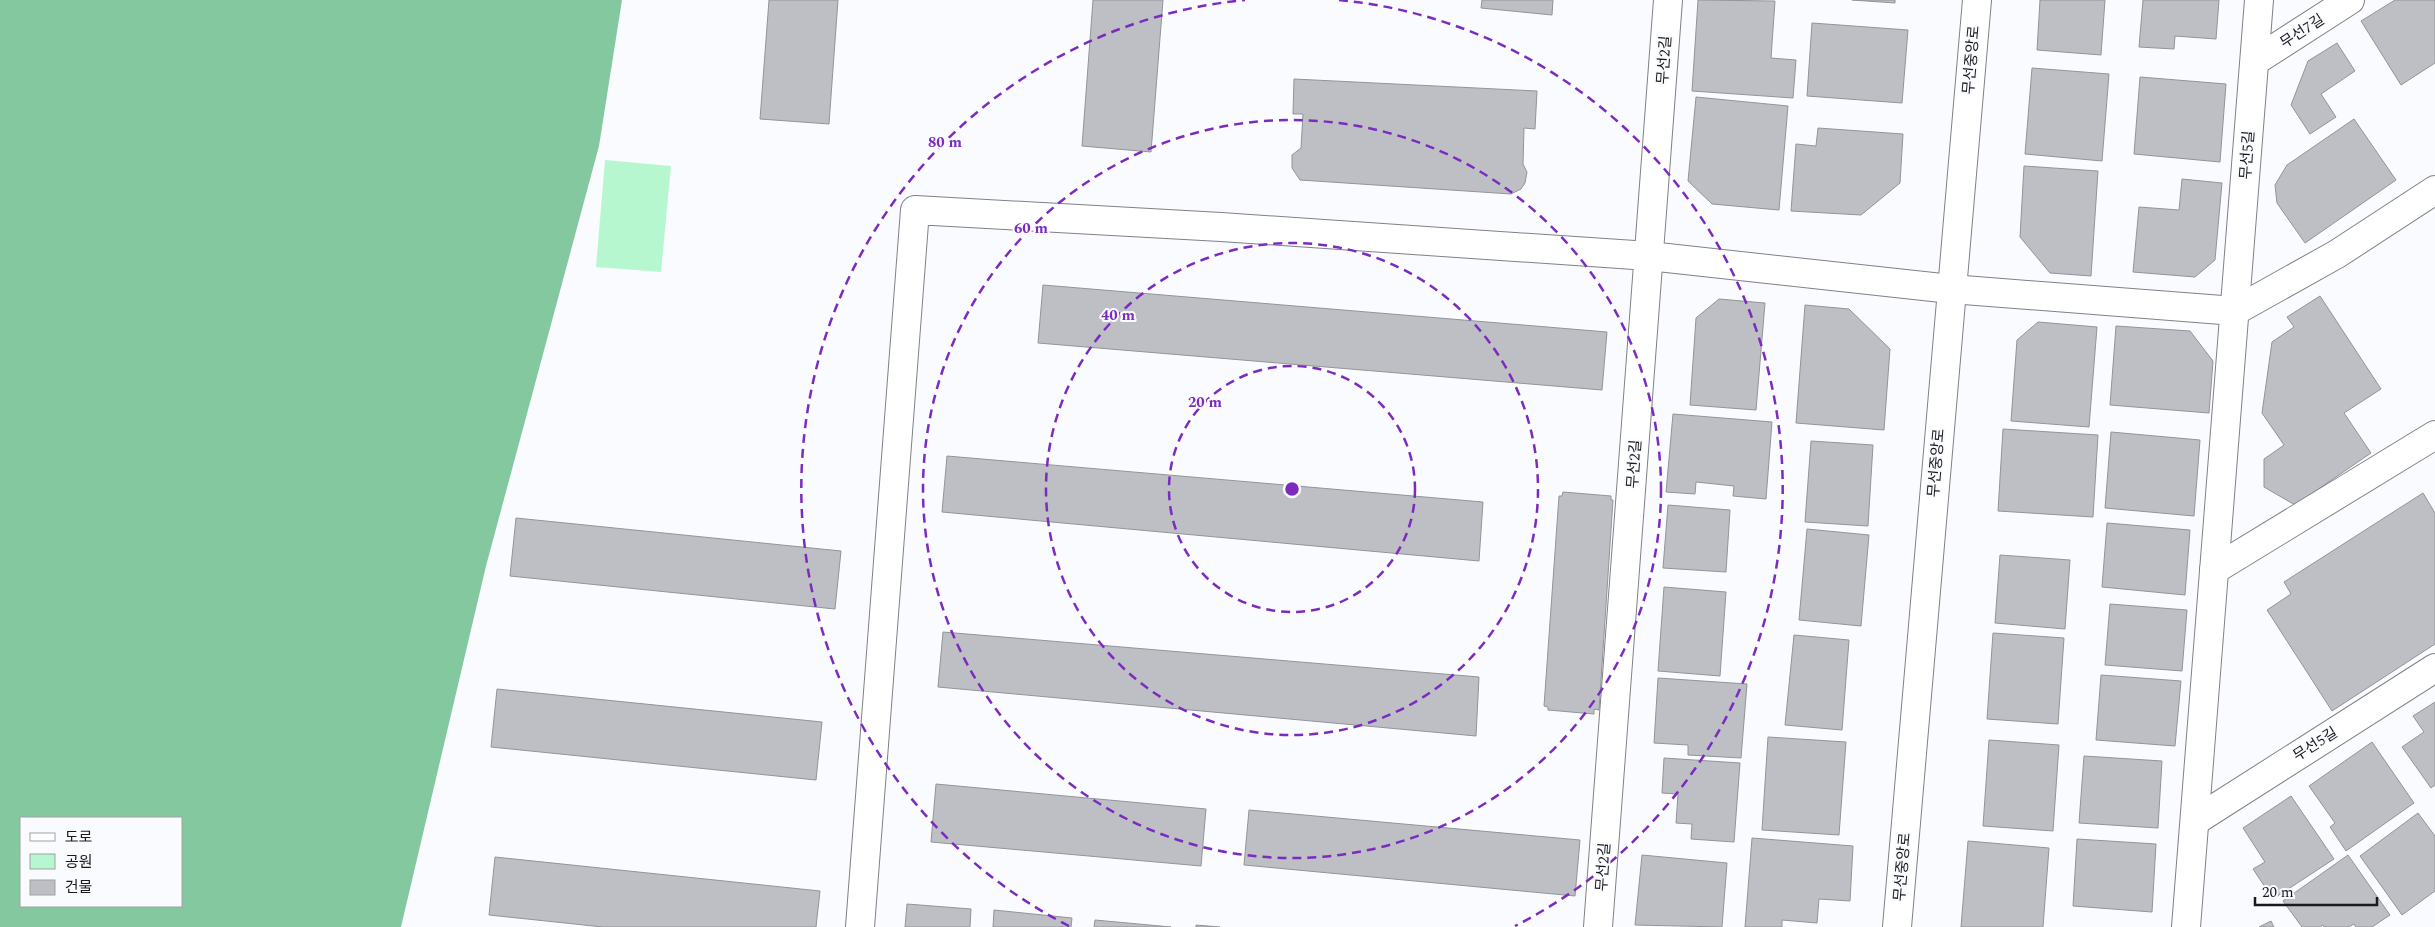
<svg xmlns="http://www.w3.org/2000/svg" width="2435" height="927" font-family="Spectral,'Noto Sans KR',serif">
  <rect width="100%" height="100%" fill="#fafbff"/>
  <!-- green -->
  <path fill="#b7f7d0" d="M605,160L671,166L661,272L596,267Z"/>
  <!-- forest -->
  <path fill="#84c8a0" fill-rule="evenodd" d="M0,0H622L599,146L486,566L401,927H0ZM21,818H181V906H21Z"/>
  <!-- building -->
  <g fill="#bdbfc5" stroke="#92949a">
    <path d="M769,0H838L829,124L760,119Z"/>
    <path d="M1093,0H1163L1151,152L1082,146Z"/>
    <path d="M1482,0H1553L1552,15L1481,8Z"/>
    <path d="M1698,0L1775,1L1771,58L1796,60L1793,98L1692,91Z"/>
    <path d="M1852,0H1895V3Z"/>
    <path d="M2040,0H2105L2101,55L2037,50Z"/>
    <path d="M2143,0H2219L2216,39L2175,36L2174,49L2139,47Z"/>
    <path d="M2395,0H2435V63L2401,85L2361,21Z"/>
    <path d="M1812,23L1908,30L1902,103L1807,96Z"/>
    <path d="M2337,43L2355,71L2321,94L2336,117L2310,134L2291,105L2308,61Z"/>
    <path d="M2032,68L2109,74L2102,161L2025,154Z"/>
    <path d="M2140,77L2226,84L2220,162L2134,154Z"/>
    <path d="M1294,79L1537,91L1535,129L1524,128L1523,164L1527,172L1525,183L1521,189L1511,194L1300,180L1292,168V155L1301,148L1303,114H1293Z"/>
    <path d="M1696,97L1788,106L1779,210L1712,204L1688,181Z"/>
    <path d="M2354,119L2396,180L2305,243L2277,203L2275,185L2287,165Z"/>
    <path d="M1818,128L1903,134L1900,183L1861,215L1791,211L1796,144L1816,146Z"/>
    <path d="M2024,166L2098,171L2091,276L2050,273L2020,237Z"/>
    <path d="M2182,179L2222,183L2215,260L2195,277L2133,272L2139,207L2179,210Z"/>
    <path d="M1043,285L1607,332L1602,390L1038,343Z"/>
    <path d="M2320,296L2381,389L2344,413L2371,453L2295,505L2264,487V459L2284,445L2262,413L2272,342L2294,327L2287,317Z"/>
    <path d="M1719,299L1765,303L1756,410L1690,405L1696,318Z"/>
    <path d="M1805,305L1849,309L1890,349L1884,430L1796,423Z"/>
    <path d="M2038,322L2097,327L2089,427L2011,421L2017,340Z"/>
    <path d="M2116,326L2190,331L2213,361L2209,413L2110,405Z"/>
    <path d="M1673,414L1772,422L1766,499L1733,496L1734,486L1696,482L1695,494L1666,492Z"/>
    <path d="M2003,429L2098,435L2093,517L1998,511Z"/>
    <path d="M2111,432L2200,440L2194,516L2105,508Z"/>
    <path d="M1811,441L1873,445L1868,526L1805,522Z"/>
    <path d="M947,456L1483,502L1479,561L942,512Z"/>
    <path d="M1563,492L1611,496V500H1613L1599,710L1594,709V714L1548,710V707L1544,706L1559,496H1562Z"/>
    <path d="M2423,493L2435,513V644L2332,711L2267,610L2291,594L2284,582Z"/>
    <path d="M1668,505L1730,510L1726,572L1663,568Z"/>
    <path d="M516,518L841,551L835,609L510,576Z"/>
    <path d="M2107,523L2190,530L2185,595L2102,587Z"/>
    <path d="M1807,529L1869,535L1861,626L1799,620Z"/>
    <path d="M2000,555L2070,560L2065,629L1995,623Z"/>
    <path d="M1664,587L1726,592L1720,676L1658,671Z"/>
    <path d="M2110,604L2187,610L2182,671L2105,665Z"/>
    <path d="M943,632L1479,677L1476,736L938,687Z"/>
    <path d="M1993,633L2064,638L2058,724L1987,719Z"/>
    <path d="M1794,635L1849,640L1842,730L1785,725Z"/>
    <path d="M2101,675L2181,681L2175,746L2096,740Z"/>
    <path d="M1658,678L1747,684L1741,758L1688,755V745L1654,743Z"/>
    <path d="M497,689L822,722L816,780L491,747Z"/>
    <path d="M2435,702V785L2431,788L2402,747L2424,732L2413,716Z"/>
    <path d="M1768,737L1846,742L1839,835L1762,830Z"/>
    <path d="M1989,740L2059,745L2053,831L1983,826Z"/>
    <path d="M2372,742L2414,803L2346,851L2330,827L2335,823L2309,786Z"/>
    <path d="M2084,756L2162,761L2158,828L2079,823Z"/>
    <path d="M1664,758L1740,763L1734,842L1691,839L1692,824L1676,823L1678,794L1662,793Z"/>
    <path d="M936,784L1206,809L1201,866L931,842Z"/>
    <path d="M2291,796L2334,859L2273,899L2253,869L2265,862L2243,828Z"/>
    <path d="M1249,810L1580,840L1575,896L1244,865Z"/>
    <path d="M2418,813L2435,836V891L2402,915L2360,856Z"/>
    <path d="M1752,838L1853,846L1850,901L1819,899L1817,923L1782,920V927H1745Z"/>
    <path d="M2077,839L2156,844L2152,912L2073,906Z"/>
    <path d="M1968,841L2049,848L2043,927H1961Z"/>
    <path d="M1642,855L1727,863L1722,927L1635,925Z"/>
    <path d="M2348,855L2390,915L2372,927H2356L2354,924L2349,927H2324L2323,925L2320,927H2302L2283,901Z"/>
    <path d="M495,857L820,891L816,927H603L489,915Z"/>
    <path d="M907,904L971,909L970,927H905Z"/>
    <path d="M994,910L1072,918L1071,927H993Z"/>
    <path d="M1095,920L1171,927H1094Z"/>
    <path d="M2271,921L2274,927H2259Z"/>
    <path d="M1196,925L1220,927H1196Z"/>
  </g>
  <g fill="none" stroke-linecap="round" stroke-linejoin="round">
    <defs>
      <g id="minor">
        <path d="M2255,61L2350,0"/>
        <path d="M2214,570L2435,435"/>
        <path d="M2195,821L2435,668"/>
        <path d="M860,927L915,210L1221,227L1649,256L1951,289L2235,311L2337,254L2435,190"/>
        <path d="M1598,927L1668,0"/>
        <path d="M2186,927L2259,0"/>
      </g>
      <path id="tertiary" d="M1897,927L1977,0"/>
    </defs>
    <!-- minor casing -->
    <use href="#minor" stroke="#7f8187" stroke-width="30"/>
    <!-- tertiary casing -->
    <use href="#tertiary" stroke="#7f8187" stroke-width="30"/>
    <!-- minor -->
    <use href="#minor" stroke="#fff" stroke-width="28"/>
    <!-- tertiary -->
    <use href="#tertiary" stroke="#fff" stroke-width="28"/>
  </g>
  <!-- distance rings -->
  <g fill="none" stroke="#7b2cbf" stroke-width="2.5" stroke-dasharray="9 6">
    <circle cx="1292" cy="489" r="123"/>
    <circle cx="1292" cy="489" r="246"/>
    <circle cx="1292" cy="489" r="369"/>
    <path d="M1069 926A491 491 0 0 1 1245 0M1339 0A491 491 0 0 1 1515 926"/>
  </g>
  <g text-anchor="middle" stroke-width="4" stroke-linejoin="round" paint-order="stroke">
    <!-- street labels -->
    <g font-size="15" fill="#191a1c" stroke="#fafbff">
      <text transform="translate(2302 31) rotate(-33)" y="5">무선7길</text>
      <text transform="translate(1664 60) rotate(-86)" y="5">무선2길</text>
      <text transform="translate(1971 60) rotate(-85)" y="5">무선중앙로</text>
      <text transform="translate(2247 155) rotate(-86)" y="5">무선5길</text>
      <text transform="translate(1936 463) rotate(-85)" y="5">무선중앙로</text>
      <text transform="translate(1634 464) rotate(-86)" y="5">무선2길</text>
      <text transform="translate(2315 744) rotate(-32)" y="5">무선5길</text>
      <text transform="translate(1603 867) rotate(-86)" y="5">무선2길</text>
      <text transform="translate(1902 867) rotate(-85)" y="5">무선중앙로</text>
    </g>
  </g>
  <circle cx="1292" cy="489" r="8" fill="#7b2cbf" stroke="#fafbff" stroke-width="2.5"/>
  <g font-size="15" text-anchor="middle" font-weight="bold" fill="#7b2cbf" stroke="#fafbff" stroke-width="4" stroke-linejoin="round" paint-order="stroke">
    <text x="945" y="147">80 m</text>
    <text x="1031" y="233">60 m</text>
    <text x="1118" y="320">40 m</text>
    <text x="1205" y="407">20 m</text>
  </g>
  <!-- legend -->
  <rect x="20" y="817" width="162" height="90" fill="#fafbff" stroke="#a0a1a4"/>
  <rect x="30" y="833" width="25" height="8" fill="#ffffff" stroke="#a0a1a4"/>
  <text x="65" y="842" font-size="15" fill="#191a1c">도로</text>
  <rect x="30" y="854" width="25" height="15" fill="#b7f7d0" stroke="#a0a1a4"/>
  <text x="65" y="867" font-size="15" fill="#191a1c">공원</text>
  <rect x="30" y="880" width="25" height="15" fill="#bdbfc5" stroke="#a0a1a4"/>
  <text x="65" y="892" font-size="15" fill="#191a1c">건물</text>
  <!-- scale -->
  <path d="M2255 897v8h122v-8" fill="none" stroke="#191a1c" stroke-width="2.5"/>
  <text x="2262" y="897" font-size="15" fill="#191a1c" stroke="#fafbff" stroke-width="4" paint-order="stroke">20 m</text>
</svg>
